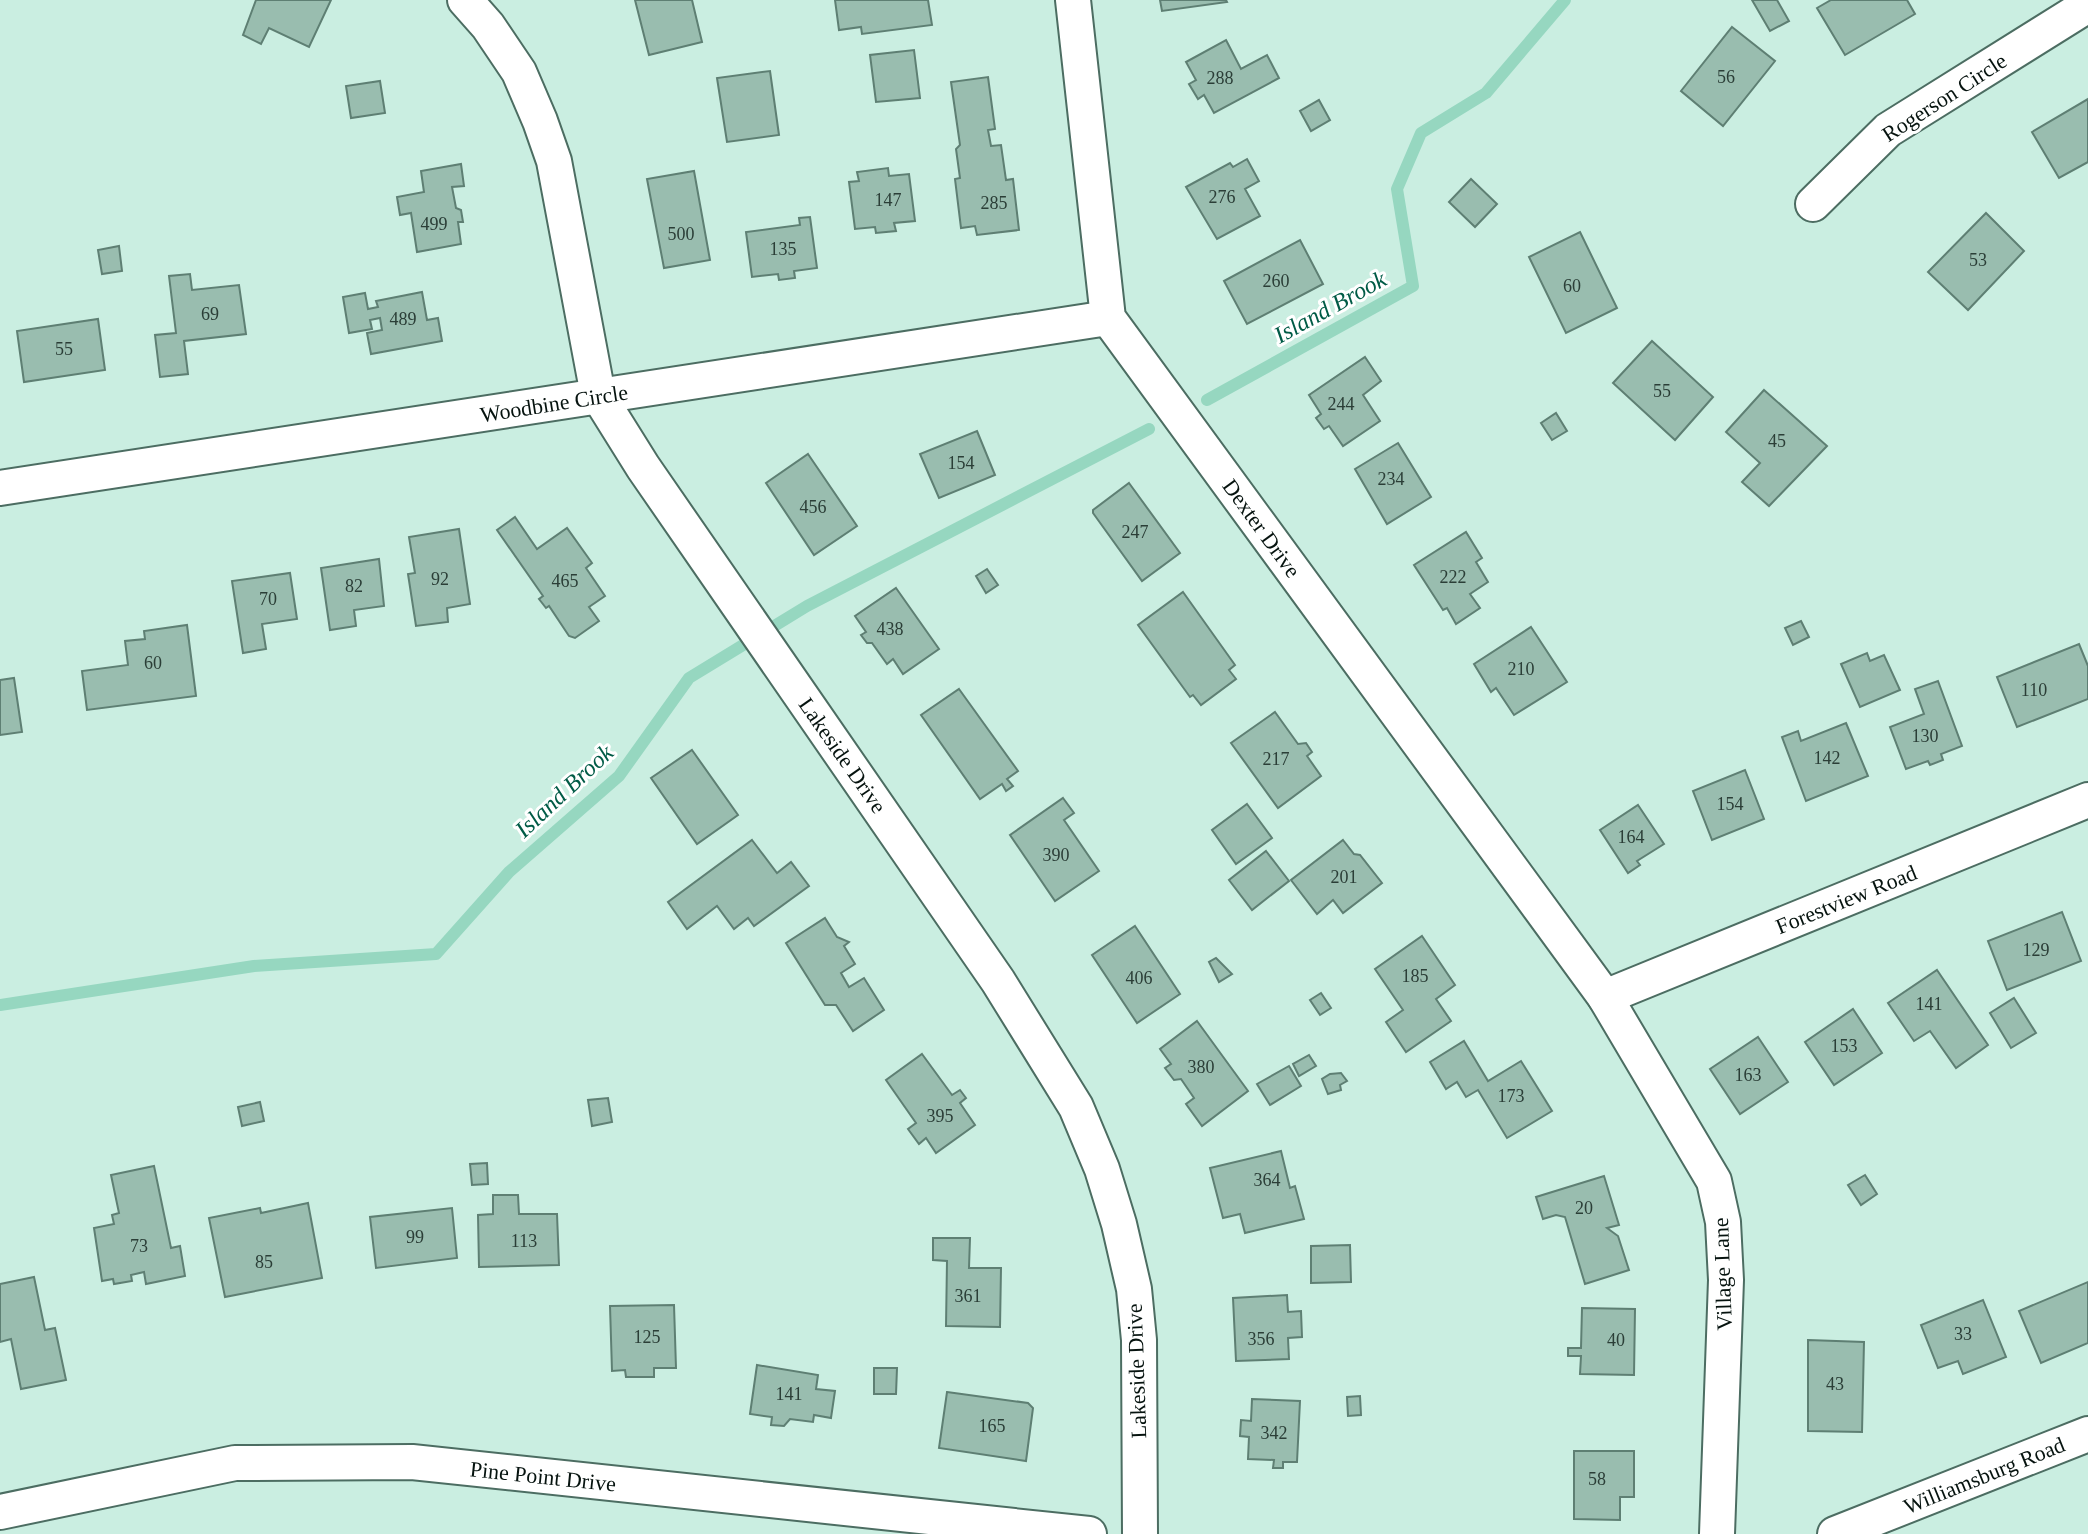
<svg xmlns="http://www.w3.org/2000/svg" width="2088" height="1534" font-family="'Times New Roman',serif">
  <rect width="100%" height="100%" fill="#caeee1"/>
  <g fill="none" stroke-linecap="round" stroke-linejoin="round">
    <!-- stream -->
    <g stroke="#96d7c0" stroke-width="12">
      <path d="M1207,400L1413,286L1397,189L1421,133L1486,93L1565,0"/>
      <path d="M0,1005L254,966L436,954L509,872L619,776L689,678L807,606L1149,429"/>
    </g>
  </g>
  <!-- building -->
  <g fill="#99bdaf" stroke="#5e7f73" stroke-width="2">
    <path d="M256,0H331L309,47L269,28L261,44L243,35Z"/>
    <path d="M635,0H692L702,42L649,55Z"/>
    <path d="M835,0H928L932,25L862,34L861,27L839,30Z"/>
    <path d="M1160,0H1226L1227,2L1162,11Z"/>
    <path d="M1752,0H1777L1789,21L1770,31Z"/>
    <path d="M1831,0H1907L1915,14L1845,55L1817,8Z"/>
    <path d="M1732,27L1775,61L1723,126L1681,91Z"/>
    <path d="M1226,40L1241,69L1267,55L1279,78L1214,113L1204,95L1198,99L1189,84L1196,80L1186,62Z"/>
    <path d="M914,50L920,98L876,102L870,55Z"/>
    <path d="M770,71L779,135L727,142L717,78Z"/>
    <path d="M988,77L995,129L988,130L991,146L1001,145L1006,180L1013,179L1019,230L977,235L975,226L961,228L955,179L960,178L956,149L960,145L951,82Z"/>
    <path d="M380,81L385,113L351,118L346,86Z"/>
    <path d="M2088,99V162L2059,178L2032,132Z"/>
    <path d="M1319,100L1330,120L1311,131L1300,111Z"/>
    <path d="M1247,159L1259,181L1245,189L1260,216L1217,239L1186,187L1230,163L1233,167Z"/>
    <path d="M461,164L464,186L452,187L456,208L461,210L463,222H458L461,244L417,252L411,213L400,215L397,197L424,192L421,171Z"/>
    <path d="M888,168L889,176L909,174L915,221L894,223L896,231L876,233L875,227L855,229L849,182L859,181L857,172Z"/>
    <path d="M694,171L710,260L664,268L647,179Z"/>
    <path d="M1471,179L1497,204L1475,227L1449,202Z"/>
    <path d="M1986,213L2024,251L1968,310L1928,272Z"/>
    <path d="M810,217L817,268L794,271L795,278L779,280L778,274L752,277L746,232L800,225L799,218Z"/>
    <path d="M1580,232L1617,308L1566,333L1529,257Z"/>
    <path d="M1300,240L1323,284L1247,324L1224,281Z"/>
    <path d="M119,246L122,271L102,274L98,250Z"/>
    <path d="M190,274L192,290L239,285L246,334L184,341L188,374L160,377L155,335L176,333L169,276Z"/>
    <path d="M422,292L427,320L438,318L442,341L371,354L367,333L382,330L380,318L370,320L372,329L349,333L343,297L365,293L368,309L378,307L376,301Z"/>
    <path d="M98,319L105,370L24,382L17,331Z"/>
    <path d="M1652,341L1713,397L1675,440L1613,383Z"/>
    <path d="M1365,357L1381,381L1363,395L1380,421L1343,446L1329,426L1324,429L1316,418L1321,414L1309,395Z"/>
    <path d="M1764,390L1827,446L1769,506L1742,482L1760,463L1726,432Z"/>
    <path d="M1556,413L1567,431L1552,440L1541,423Z"/>
    <path d="M977,431L995,475L939,498L920,454Z"/>
    <path d="M1398,443L1431,497L1387,524L1355,469Z"/>
    <path d="M808,454L857,526L814,555L766,483Z"/>
    <path d="M1129,483L1180,553L1142,581L1093,513V510Z"/>
    <path d="M515,517L537,549L567,528L592,563L586,568L605,596L589,607L599,621L575,638L569,636L549,606L546,608L539,599L543,596L497,530Z"/>
    <path d="M459,529L470,604L447,608L448,622L416,626L408,574L415,573L409,537Z"/>
    <path d="M1466,532L1482,558L1476,562L1488,582L1470,594L1480,608L1456,624L1447,608L1443,610L1414,565Z"/>
    <path d="M379,559L384,606L354,610L356,626L330,630L321,568Z"/>
    <path d="M987,569L998,585L986,593L976,576Z"/>
    <path d="M290,573L297,619L262,624L266,649L243,653L232,581Z"/>
    <path d="M896,588L939,649L903,674L893,659L887,664L872,643H867L861,635L866,632L855,616Z"/>
    <path d="M1183,592L1235,665L1229,670L1236,679L1201,705L1193,695L1190,697L1138,625Z"/>
    <path d="M1801,621L1809,637L1793,645L1785,628Z"/>
    <path d="M187,625L196,696L87,710L82,671L128,665L125,641L145,639L144,631Z"/>
    <path d="M1531,627L1567,682L1514,715L1496,688L1491,692L1474,664Z"/>
    <path d="M2079,644L2088,666V699L2017,727L1997,677Z"/>
    <path d="M1867,653L1870,661L1884,655L1900,690L1860,707L1841,664Z"/>
    <path d="M14,678L22,732L0,735V680Z"/>
    <path d="M1938,681L1962,746L1941,754L1943,760L1930,765L1928,761L1906,769L1890,727L1924,714L1915,689Z"/>
    <path d="M959,689L1018,771L1007,779L1013,786L1006,791L1002,784L980,799L921,715Z"/>
    <path d="M1275,712L1298,744L1306,743L1312,752L1307,756L1321,776L1278,808L1231,743Z"/>
    <path d="M1846,723L1868,776L1806,801L1782,737L1798,731L1801,741Z"/>
    <path d="M692,750L738,815L697,844L651,778Z"/>
    <path d="M1745,770L1764,819L1712,840L1693,791Z"/>
    <path d="M1063,798L1074,813L1064,820L1099,871L1055,901L1010,835Z"/>
    <path d="M1247,804L1272,838L1236,864L1212,830Z"/>
    <path d="M1638,805L1664,844L1637,861L1640,865L1628,873L1600,830Z"/>
    <path d="M752,840L777,873L791,862L809,886L754,926L748,918L734,929L717,906L687,929L668,902Z"/>
    <path d="M1343,840L1354,854L1360,855L1382,883L1343,913L1333,900L1317,914L1291,880Z"/>
    <path d="M1266,851L1289,881L1252,910L1229,880Z"/>
    <path d="M2062,912L2081,961L2007,990L1988,941Z"/>
    <path d="M825,918L837,937L849,942L844,946L855,964L841,973L849,987L864,978L884,1010L853,1031L836,1005H825L786,943Z"/>
    <path d="M1135,926L1180,994L1137,1023L1092,955Z"/>
    <path d="M1422,936L1455,985L1436,999L1451,1021L1406,1052L1386,1022L1403,1010L1375,969Z"/>
    <path d="M1216,958L1232,974L1219,982L1209,962Z"/>
    <path d="M1937,970L1988,1045L1956,1068L1930,1031L1914,1041L1888,1003Z"/>
    <path d="M1321,993L1331,1008L1320,1015L1310,1000Z"/>
    <path d="M2014,998L2036,1033L2011,1048L1990,1013Z"/>
    <path d="M1853,1009L1882,1053L1834,1085L1805,1042Z"/>
    <path d="M1197,1021L1248,1091L1202,1126L1186,1104L1194,1098L1181,1079L1174,1080L1165,1068L1171,1064L1160,1049Z"/>
    <path d="M1758,1037L1788,1082L1740,1114L1710,1069Z"/>
    <path d="M1464,1041L1488,1081L1521,1061L1552,1111L1507,1138L1478,1090L1466,1097L1457,1082L1446,1089L1430,1062Z"/>
    <path d="M922,1054L952,1095L960,1090L966,1098L960,1103L975,1125L936,1153L926,1138L919,1144L908,1129L916,1123L886,1080Z"/>
    <path d="M1309,1055L1316,1066L1299,1076L1293,1064Z"/>
    <path d="M1289,1066L1301,1086L1270,1105L1257,1084Z"/>
    <path d="M1341,1073L1347,1081L1340,1085L1341,1090L1328,1094L1322,1079L1330,1074Z"/>
    <path d="M608,1098L612,1122L592,1126L588,1100Z"/>
    <path d="M260,1102L264,1121L242,1126L238,1107Z"/>
    <path d="M1281,1151L1290,1188L1295,1186L1304,1219L1245,1233L1240,1214L1223,1218L1210,1168Z"/>
    <path d="M487,1163L488,1184L472,1185L470,1164Z"/>
    <path d="M154,1166L171,1248L180,1246L185,1276L146,1284L144,1272L131,1275L132,1281L114,1284L113,1279L102,1281L94,1228L114,1224L112,1215L119,1213L111,1175Z"/>
    <path d="M1865,1175L1877,1194L1861,1205L1848,1185Z"/>
    <path d="M1604,1176L1619,1225L1607,1228L1618,1236L1629,1270L1585,1284L1565,1217L1556,1215L1543,1219L1536,1197Z"/>
    <path d="M493,1195H518L519,1214H557L559,1265L479,1267L478,1215L493,1214Z"/>
    <path d="M308,1203L322,1278L225,1297L209,1218L260,1208L261,1213Z"/>
    <path d="M452,1208L457,1258L376,1268L370,1217Z"/>
    <path d="M933,1238H970L969,1268H1001L1000,1327L946,1326L947,1261L933,1260Z"/>
    <path d="M1350,1245L1351,1282L1311,1283V1246Z"/>
    <path d="M34,1277L45,1330L55,1328L66,1380L21,1389L11,1339L0,1342V1284Z"/>
    <path d="M2088,1282V1343L2041,1363L2019,1311Z"/>
    <path d="M1287,1295L1288,1312L1301,1311L1302,1337L1288,1338L1289,1359L1236,1361L1233,1298Z"/>
    <path d="M1983,1300L2006,1357L1963,1374L1958,1361L1938,1368L1921,1325Z"/>
    <path d="M674,1305L676,1368H654V1377H626L625,1370L612,1371L610,1306Z"/>
    <path d="M1582,1308L1635,1309L1634,1375L1580,1374L1581,1356H1568V1348H1581Z"/>
    <path d="M1808,1340L1864,1342L1862,1432L1808,1431Z"/>
    <path d="M757,1365L818,1375L816,1389L835,1391L831,1418L814,1415L813,1422L790,1419L784,1426L771,1425L772,1417L750,1414Z"/>
    <path d="M874,1368H897L896,1394H874Z"/>
    <path d="M947,1392L1028,1403L1033,1408L1026,1461L939,1448Z"/>
    <path d="M1360,1396L1361,1415L1348,1416L1347,1397Z"/>
    <path d="M1252,1399L1300,1401L1297,1462H1283V1468H1273L1274,1460L1248,1459L1249,1437L1240,1436L1241,1420L1251,1421Z"/>
    <path d="M1574,1451H1634V1497H1620V1520L1574,1519Z"/>
  </g>
  <g fill="none" stroke-linecap="round" stroke-linejoin="round">
    <defs>
      <g id="street">
        <path d="M465,0L488,26L519,72L540,121L554,161L598,395L643,467L998,981L1076,1107L1102,1169L1119,1224L1134,1289L1139,1340L1140,1534"/>
        <path d="M1073,0L1108,318L1605,997L1714,1181L1723,1222L1726,1280L1717,1534"/>
        <path d="M1813,204L1888,130L2088,5"/>
        <path d="M0,488L1108,318"/>
        <path d="M1605,997L2088,800"/>
        <path d="M0,1512L235,1463L412,1462L1089,1534"/>
        <path d="M1835,1534L2088,1434"/>
      </g>
    </defs>
    <!-- street casing -->
    <use href="#street" stroke="#4c6d62" stroke-width="38"/>
    <!-- street -->
    <use href="#street" stroke="#fff" stroke-width="34"/>
  </g>
  <g text-anchor="middle" stroke-width="6" stroke-linejoin="round" paint-order="stroke">
    <!-- number labels -->
    <g font-size="18" fill="#2b3e37">
      <text x="1726" y="83">56</text>
      <text x="1220" y="84">288</text>
      <text x="1222" y="203">276</text>
      <text x="888" y="206">147</text>
      <text x="994" y="209">285</text>
      <text x="434" y="230">499</text>
      <text x="681" y="240">500</text>
      <text x="783" y="255">135</text>
      <text x="1978" y="266">53</text>
      <text x="1276" y="287">260</text>
      <text x="1572" y="292">60</text>
      <text x="210" y="320">69</text>
      <text x="403" y="325">489</text>
      <text x="64" y="355">55</text>
      <text x="1662" y="397">55</text>
      <text x="1341" y="410">244</text>
      <text x="1777" y="447">45</text>
      <text x="961" y="469">154</text>
      <text x="1391" y="485">234</text>
      <text x="813" y="513">456</text>
      <text x="1135" y="538">247</text>
      <text x="1453" y="583">222</text>
      <text x="440" y="585">92</text>
      <text x="565" y="587">465</text>
      <text x="354" y="592">82</text>
      <text x="268" y="605">70</text>
      <text x="890" y="635">438</text>
      <text x="153" y="669">60</text>
      <text x="1521" y="675">210</text>
      <text x="2034" y="696">110</text>
      <text x="1925" y="742">130</text>
      <text x="1827" y="764">142</text>
      <text x="1276" y="765">217</text>
      <text x="1730" y="810">154</text>
      <text x="1631" y="843">164</text>
      <text x="1056" y="861">390</text>
      <text x="1344" y="883">201</text>
      <text x="2036" y="956">129</text>
      <text x="1415" y="982">185</text>
      <text x="1139" y="984">406</text>
      <text x="1929" y="1010">141</text>
      <text x="1844" y="1052">153</text>
      <text x="1201" y="1073">380</text>
      <text x="1748" y="1081">163</text>
      <text x="1511" y="1102">173</text>
      <text x="940" y="1122">395</text>
      <text x="1267" y="1186">364</text>
      <text x="1584" y="1214">20</text>
      <text x="415" y="1243">99</text>
      <text x="524" y="1247">113</text>
      <text x="139" y="1252">73</text>
      <text x="264" y="1268">85</text>
      <text x="968" y="1302">361</text>
      <text x="1963" y="1340">33</text>
      <text x="647" y="1343">125</text>
      <text x="1261" y="1345">356</text>
      <text x="1616" y="1346">40</text>
      <text x="1835" y="1390">43</text>
      <text x="789" y="1400">141</text>
      <text x="992" y="1432">165</text>
      <text x="1274" y="1439">342</text>
      <text x="1597" y="1485">58</text>
    </g>
    <!-- street labels -->
    <g font-size="22" fill="#06130f" stroke="#fff">
      <text transform="translate(1944 97) rotate(-33)" y="8">Rogerson Circle</text>
      <text transform="translate(554 403) rotate(-9)" y="8">Woodbine Circle</text>
      <text transform="translate(1262 528) rotate(54)" y="8">Dexter Drive</text>
      <text transform="translate(843 755) rotate(55)" y="8">Lakeside Drive</text>
      <text transform="translate(1846 899) rotate(-22)" y="8">Forestview Road</text>
      <text transform="translate(1722 1274) rotate(-92)" y="8">Village Lane</text>
      <text transform="translate(1136 1371) rotate(-92)" y="8">Lakeside Drive</text>
      <text transform="translate(1984 1475) rotate(-22)" y="8">Williamsburg Road</text>
      <text transform="translate(543 1476) rotate(6)" y="8">Pine Point Drive</text>
    </g>
    <!-- water labels -->
    <g font-size="24" font-style="italic" fill="#005b46" stroke="#fff">
      <text transform="translate(1330 307) rotate(-29)" y="8">Island Brook</text>
      <text transform="translate(564 791) rotate(-43)" y="8">Island Brook</text>
    </g>
  </g>
</svg>
